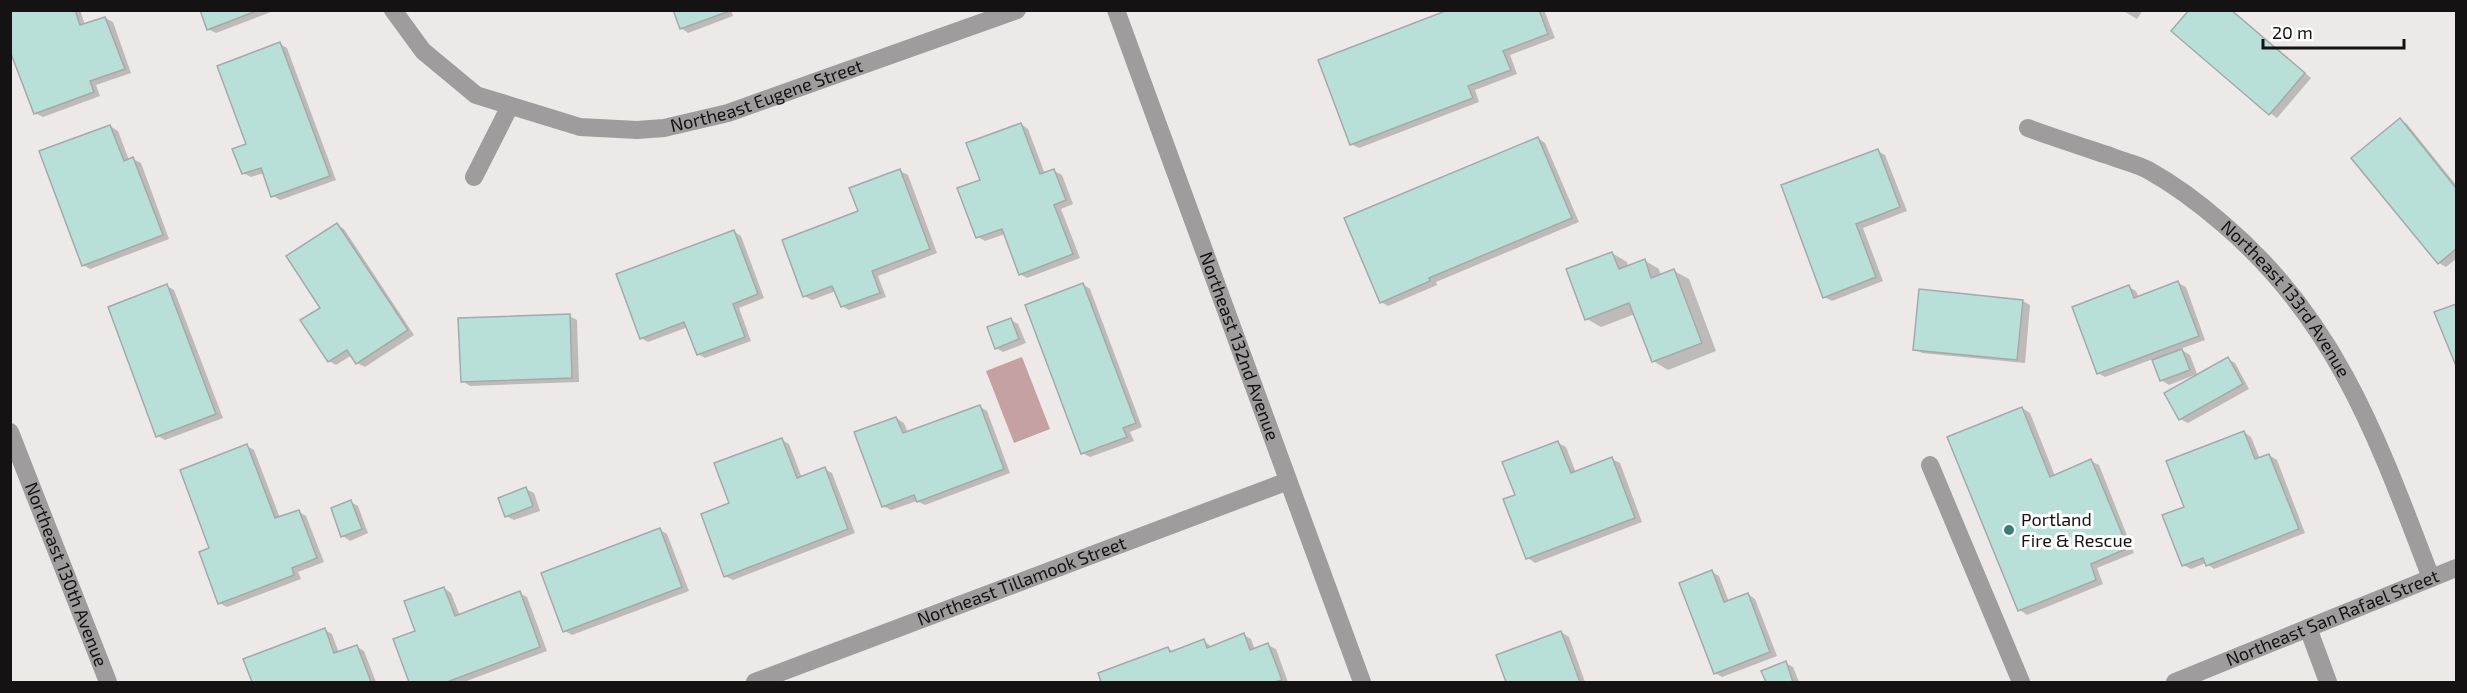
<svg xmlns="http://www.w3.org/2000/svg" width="2467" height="693" font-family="'Exo 2',sans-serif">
  <rect width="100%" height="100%" fill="#eee9e9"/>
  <!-- water -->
  <path fill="#c5a1a1" d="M1022,357L1050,429L1014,443L986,371Z"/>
  <!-- shadow -->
  <g fill="#0003">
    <path d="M10,10H80L85,25L105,18L113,22L131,73L96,85L100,96L43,117L35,113L14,56L10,57Z"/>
    <path d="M202,10H276L216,33L208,29Z"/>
    <path d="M674,10H731L733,16L688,33L681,28Z"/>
    <path d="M1452,10H1544L1555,38L1510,55L1517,74L1475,90L1479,102L1359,148L1351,144Z"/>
    <path d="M2122,10H2143L2137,19Z"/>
    <path d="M2232,10L2311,78L2277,118L2270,113Z"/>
    <path d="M280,44L287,48L336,180L280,200L273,196L264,173L251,177L243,173L248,145Z"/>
    <path d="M2400,120L2407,124L2456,185V259L2446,267L2439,263Z"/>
    <path d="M1021,124L1028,129L1045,174L1054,171L1062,175L1073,204L1061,209L1080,258L1027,278L1020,274L1005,234L985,241L978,237Z"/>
    <path d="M110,126L118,131L129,160L133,159L141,163L169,239L90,269L83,265Z"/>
    <path d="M1538,138L1545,143L1579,222L1436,282L1437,285L1388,306L1381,302Z"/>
    <path d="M1878,151L1885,155L1907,211L1863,228L1883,281L1832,301L1824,297Z"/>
    <path d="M900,171L908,175L937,253L878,276L886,297L849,310L842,306L836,291L812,300L804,296L860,212Z"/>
    <path d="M337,225L344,229L414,335L365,367L357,363L352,355L336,365L329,361L322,308Z"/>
    <path d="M733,231L741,236L764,298L739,308L751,341L705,358L698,354L688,327L648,342L641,338Z"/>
    <path d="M1612,253L1627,262L1628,266L1644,260L1659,269L1661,276L1674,271L1689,279L1716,351L1668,370L1653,361L1635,314L1601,327L1587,319Z"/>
    <path d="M2178,283L2186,287L2205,340L2180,349L2190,355L2197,374L2169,385L2161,380L2153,359L2105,377L2098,373L2129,287L2136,291L2139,298Z"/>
    <path d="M1083,284L1090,289L1142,427L1130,432L1134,441L1090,457L1082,453Z"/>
    <path d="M167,286L174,290L223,418L165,440L158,436Z"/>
    <path d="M2023,301L2030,305L2025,363L1922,353L1915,349Z"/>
    <path d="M2456,305V363L2436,313Z"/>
    <path d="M569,316L577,320L579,382L470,386L463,381Z"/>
    <path d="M1011,320L1018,324L1026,343L1003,352L996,348Z"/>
    <path d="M2228,359L2235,363L2249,389L2188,423L2180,419Z"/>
    <path d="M979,406L987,411L1010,473L925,505L917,501L891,510L883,506L896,418L904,423L908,433Z"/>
    <path d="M2022,408L2030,413L2055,476L2091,461L2099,465L2134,553L2097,568L2103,584L2027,615L2020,610Z"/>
    <path d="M2244,432L2251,437L2260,459L2269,455L2277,460L2305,533L2214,569L2206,563L2191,569L2183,565L2186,507Z"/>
    <path d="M782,440L789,444L802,478L825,469L832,473L855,533L733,580L725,576L731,504Z"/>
    <path d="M1558,443L1566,447L1576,473L1612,459L1620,463L1642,522L1535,563L1528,558L1517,496Z"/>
    <path d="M247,446L254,450L280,518L299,512L306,516L324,562L298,572L301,579L227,607L219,603L211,549Z"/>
    <path d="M526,489L534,493L540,511L514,520L506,516Z"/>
    <path d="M351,502L358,506L368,533L350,541L343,536Z"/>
    <path d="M660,530L667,534L689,591L572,635L565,631Z"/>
    <path d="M1712,572L1719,576L1729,602L1748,594L1755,599L1777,656L1722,677L1715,673Z"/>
    <path d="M444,588L451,593L460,616L519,593L527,597L547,651L464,682H411L395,640L417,632Z"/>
    <path d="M325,630L332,634L339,653L356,646L364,651L376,682H254L245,660Z"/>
    <path d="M1561,632L1569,637L1585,682H1507L1498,656Z"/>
    <path d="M1244,635L1251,639L1255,650L1268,645L1276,649L1288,682H1103L1100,674L1168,649L1174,652L1204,641L1212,647Z"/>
    <path d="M1785,663L1793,667L1799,682H1767L1763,671Z"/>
  </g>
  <!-- building -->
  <g fill="#b8e0d9" stroke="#a5a9a9" stroke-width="1.5">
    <path d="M10,10H75L80,25L105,17L125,69L90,81L94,92L34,114L10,51Z"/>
    <path d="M200,10H259L207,30Z"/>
    <path d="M673,10H726L727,12L680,29Z"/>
    <path d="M1448,10H1539L1548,34L1503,51L1511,70L1468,86L1473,98L1350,145L1318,60Z"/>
    <path d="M2189,10H2231L2305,73L2269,115L2171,31Z"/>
    <path d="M280,42L330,176L271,197L261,168L242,174L232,149L246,144L217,66Z"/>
    <path d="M2400,118L2456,188V249L2438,264L2351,158Z"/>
    <path d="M1021,123L1040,174L1054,169L1066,200L1054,205L1073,254L1019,275L1002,229L976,238L957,188L980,180L966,143Z"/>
    <path d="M110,125L124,161L133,157L163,235L82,266L39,151Z"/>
    <path d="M1538,137L1572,218L1429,278L1430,281L1380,303L1344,218Z"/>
    <path d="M1878,149L1900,207L1856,224L1876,277L1823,298L1781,185Z"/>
    <path d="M900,169L930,249L872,271L880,293L841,307L832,286L803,297L782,240L858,211L849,188Z"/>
    <path d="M337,223L408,330L356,364L347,350L328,362L300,320L320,308L286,256Z"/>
    <path d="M734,230L758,294L733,304L745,337L697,355L684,322L640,339L616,274Z"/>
    <path d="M1612,252L1619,269L1645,259L1651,278L1674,269L1702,343L1652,362L1629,303L1585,320L1566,269Z"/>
    <path d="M2178,281L2199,336L2097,374L2072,307L2129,285L2134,298Z"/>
    <path d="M1083,283L1136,423L1123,428L1127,437L1081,454L1025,305Z"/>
    <path d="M167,284L216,414L156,437L108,307Z"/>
    <path d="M1919,289L2023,300L2017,360L1913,350Z"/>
    <path d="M2456,304V366L2434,312Z"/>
    <path d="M570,314L572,378L461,382L458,318Z"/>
    <path d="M1011,318L1019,339L995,349L987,327Z"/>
    <path d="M2182,349L2190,370L2160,381L2152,360Z"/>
    <path d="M2228,357L2243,384L2179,420L2164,393Z"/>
    <path d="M980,405L1004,469L917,502L914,495L882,507L854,432L896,417L903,433Z"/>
    <path d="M2022,407L2050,477L2091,459L2128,548L2091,564L2096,580L2018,611L1947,437Z"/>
    <path d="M2244,431L2255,459L2269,454L2299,529L2206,566L2203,558L2182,566L2162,515L2184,507L2166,461Z"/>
    <path d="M782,438L797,478L825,467L848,529L724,577L701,514L729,503L714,463Z"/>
    <path d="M1558,441L1571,473L1612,457L1635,518L1526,559L1503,499L1515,495L1502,462Z"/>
    <path d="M247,444L275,518L299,510L317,558L292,568L294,575L218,604L199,552L209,548L180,470Z"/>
    <path d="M526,487L533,506L505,517L498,498Z"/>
    <path d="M351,500L362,529L341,537L331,508Z"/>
    <path d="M660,528L682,587L563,632L541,573Z"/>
    <path d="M1712,570L1724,602L1748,593L1770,652L1714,674L1679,583Z"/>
    <path d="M444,587L455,616L520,591L540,647L447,682H409L393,639L415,631L404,601Z"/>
    <path d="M325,628L334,653L357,645L371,682H252L243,659Z"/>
    <path d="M1561,631L1580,682H1506L1496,655Z"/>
    <path d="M1244,633L1250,650L1268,643L1282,680L1275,682H1101L1098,673L1168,647L1170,652L1204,639L1207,648Z"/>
    <path d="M1786,661L1793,682H1766L1761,671Z"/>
  </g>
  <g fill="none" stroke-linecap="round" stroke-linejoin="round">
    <!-- minor -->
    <g stroke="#9e9c9c" stroke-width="18">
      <path id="s1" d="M393,10L423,51L476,95L580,127L637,130L664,128L728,113L1017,10"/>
      <path id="s2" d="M1116,10L1362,682"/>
      <path id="s3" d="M2028,128C2055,138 2083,147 2110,156C2122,161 2137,164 2148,170C2175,185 2199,203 2222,223C2337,320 2379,442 2431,578"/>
      <path d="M474,177L510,106"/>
      <path id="s4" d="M10,432L108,682"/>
      <path d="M1930,465L2021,682"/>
      <path d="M2308,628L2328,682"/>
      <path id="s5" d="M755,682L1288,481"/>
      <path id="s6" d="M2175,682L2456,568"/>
    </g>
  </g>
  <!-- markers -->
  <circle fill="#387e74" stroke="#fff" stroke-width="2" cx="2009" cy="530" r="6"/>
  <g text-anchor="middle" stroke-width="6" stroke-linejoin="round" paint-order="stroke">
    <!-- street labels -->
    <g font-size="18" fill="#141212" stroke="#fff">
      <text dy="6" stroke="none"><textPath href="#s1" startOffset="420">Northeast Eugene Street</textPath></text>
      <text dy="6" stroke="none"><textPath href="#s3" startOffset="318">Northeast 133rd Avenue</textPath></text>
      <text dy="6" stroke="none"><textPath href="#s2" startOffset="358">Northeast 132nd Avenue</textPath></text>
      <text dy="6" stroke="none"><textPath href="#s4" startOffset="153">Northeast 130th Avenue</textPath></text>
      <text dy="6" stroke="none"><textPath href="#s5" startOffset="285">Northeast Tillamook Street</textPath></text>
      <text dy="6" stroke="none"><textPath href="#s6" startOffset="170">Northeast San Rafael Street</textPath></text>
    </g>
    <!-- poi labels -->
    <g font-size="18" fill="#141212" stroke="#fff" text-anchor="start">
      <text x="2021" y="526">Portland<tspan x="2021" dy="21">Fire &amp; Rescue</tspan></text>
    </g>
  </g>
  <!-- border -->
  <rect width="2467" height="693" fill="none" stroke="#141212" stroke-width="24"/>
  <!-- scale -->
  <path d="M2263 39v9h141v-9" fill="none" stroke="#141212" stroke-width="3"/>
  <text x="2272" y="39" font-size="18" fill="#141212" stroke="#ffffff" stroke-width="4.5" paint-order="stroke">20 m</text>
</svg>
